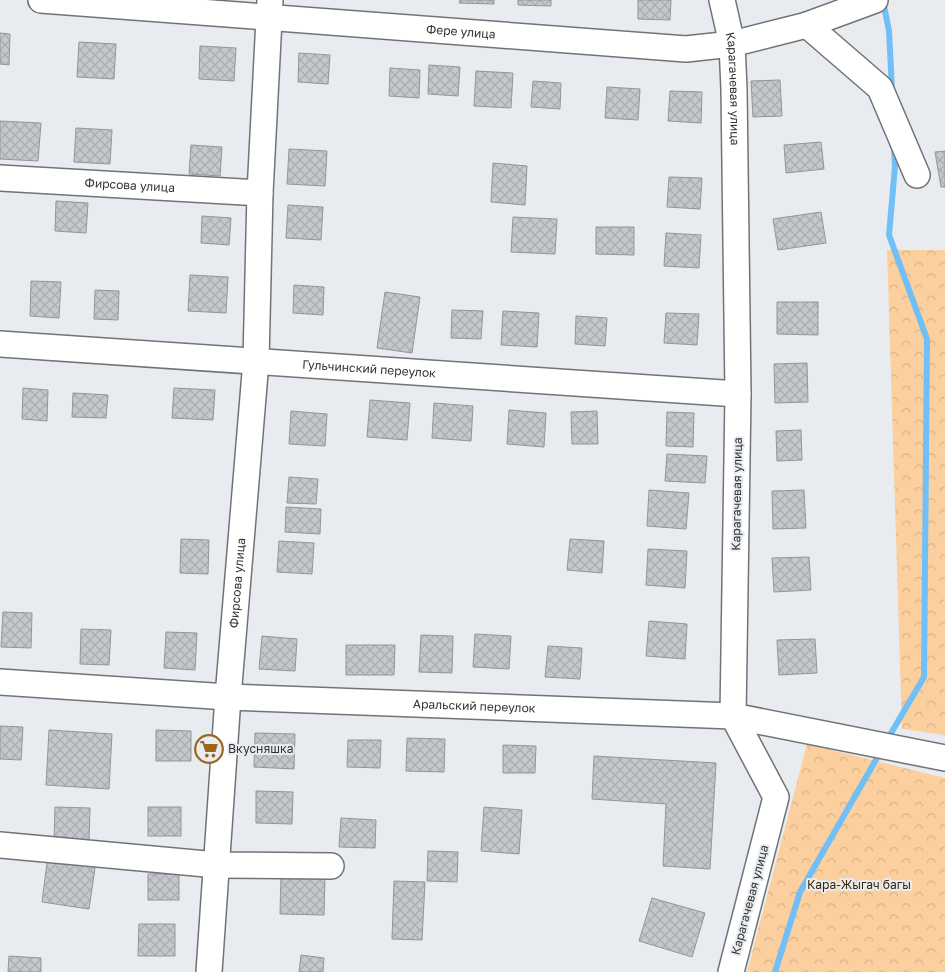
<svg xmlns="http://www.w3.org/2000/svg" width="945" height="972" font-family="'Golos Text',sans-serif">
  <defs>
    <pattern id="park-crowns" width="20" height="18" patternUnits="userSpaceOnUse" patternTransform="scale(1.25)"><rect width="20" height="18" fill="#fcd09e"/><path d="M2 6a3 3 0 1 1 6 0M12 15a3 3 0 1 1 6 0" fill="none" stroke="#d8b389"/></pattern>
    <pattern id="building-cross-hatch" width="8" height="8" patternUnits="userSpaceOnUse" patternTransform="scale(1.25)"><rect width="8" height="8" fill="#c4c8cc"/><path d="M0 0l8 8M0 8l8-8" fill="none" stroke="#a9acb0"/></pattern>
  </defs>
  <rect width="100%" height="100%" fill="#e8ecf0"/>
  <!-- park -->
  <g fill="url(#park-crowns)">
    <path d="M887,250H945V735L902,729Z"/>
    <path d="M807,744L945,778V972H747Z"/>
  </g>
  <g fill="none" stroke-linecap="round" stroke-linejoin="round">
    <!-- stream -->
    <g stroke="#70bff6" stroke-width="6">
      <path d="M883,1L889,31L892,90"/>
      <path d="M887,740L924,677L927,339L889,235L895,166L894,147"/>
      <path d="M775,972L800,892L881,751"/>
    </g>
  </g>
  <!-- building -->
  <g fill="url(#building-cross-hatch)" stroke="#929699">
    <path d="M460,0H494V4L459,3Z"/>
    <path d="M518,0H551V6L518,5Z"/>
    <path d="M638,0H671L670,20L638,19Z"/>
    <path d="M0,33L10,34L9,65L0,64Z"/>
    <path d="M79,42L116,44L114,79L77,77Z"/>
    <path d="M200,46L236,48L234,81L199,79Z"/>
    <path d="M299,53L330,55L328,84L298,82Z"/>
    <path d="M429,65L460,67L458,96L428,94Z"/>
    <path d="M390,68L420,70L419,98L389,96Z"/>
    <path d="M476,71L513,73L511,108L474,106Z"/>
    <path d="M780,80L782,116L753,117L751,81Z"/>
    <path d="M533,81L561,83L560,109L531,107Z"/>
    <path d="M607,87L640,89L638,120L605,118Z"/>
    <path d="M670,91L702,92L701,123L668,121Z"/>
    <path d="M0,121L41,123L38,161L0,159Z"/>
    <path d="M76,128L112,130L110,164L74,162Z"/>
    <path d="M821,142L824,169L786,173L784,145Z"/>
    <path d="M191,145L222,147L220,176L189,174Z"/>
    <path d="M289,149L327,151L325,186L287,184Z"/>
    <path d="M945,151V187H941L935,152Z"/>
    <path d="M493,163L527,166L525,205L491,202Z"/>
    <path d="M669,177L702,178L700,209L667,207Z"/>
    <path d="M56,201L88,203L86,233L55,231Z"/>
    <path d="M288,205L323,207L321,240L286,238Z"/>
    <path d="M821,212L826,243L778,250L773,219Z"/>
    <path d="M202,216L231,218L229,245L201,243Z"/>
    <path d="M513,217L557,219L555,254L511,252Z"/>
    <path d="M596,227H634V255L596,254Z"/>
    <path d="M666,233L701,235L699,268L664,266Z"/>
    <path d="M190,275L228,277L226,313L188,311Z"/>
    <path d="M31,281L61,282L59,318L30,316Z"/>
    <path d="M294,285L324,287L323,315L293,313Z"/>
    <path d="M95,290L119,291L118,320L94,319Z"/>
    <path d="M385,292L420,297L412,353L377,348Z"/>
    <path d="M777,302H818V335L777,334Z"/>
    <path d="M452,310L483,311L481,339L451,338Z"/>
    <path d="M503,311L539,313L537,347L501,345Z"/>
    <path d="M666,313L699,314L697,345L664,343Z"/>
    <path d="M576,316L607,318L605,346L575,344Z"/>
    <path d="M807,363L808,402L775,403L774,364Z"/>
    <path d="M23,388L48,390L47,421L22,419Z"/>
    <path d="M174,388L215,390L213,420L172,418Z"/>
    <path d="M73,393L108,395L106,418L72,417Z"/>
    <path d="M370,400L410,403L407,440L367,437Z"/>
    <path d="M434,403L473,406L471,441L432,438Z"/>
    <path d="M509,410L546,413L544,447L507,444Z"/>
    <path d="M291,411L327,414L325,446L289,444Z"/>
    <path d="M597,411L598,444H572L571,412Z"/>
    <path d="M667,412L694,413L693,447L666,446Z"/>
    <path d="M801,430L802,460L777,461L776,431Z"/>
    <path d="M667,454L707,456L705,483L665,481Z"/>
    <path d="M289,477L318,479L316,504L287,503Z"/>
    <path d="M649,490L689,493L686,529L647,526Z"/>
    <path d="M804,490L806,528L773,529L772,491Z"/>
    <path d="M286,507L321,509L320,534L285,532Z"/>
    <path d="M181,539L209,540L208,574L180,573Z"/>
    <path d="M570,539L604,541L602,573L567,570Z"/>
    <path d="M279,541L314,543L312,574L277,572Z"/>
    <path d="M648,549L687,551L685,588L646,585Z"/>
    <path d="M809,557L811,590L774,592L772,558Z"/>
    <path d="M3,612L32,613L31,648L1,647Z"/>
    <path d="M649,621L687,624L685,659L646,656Z"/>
    <path d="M81,629L111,630L109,665L80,664Z"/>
    <path d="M166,632L197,633L195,670L164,668Z"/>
    <path d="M475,634L511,636L509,669L473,667Z"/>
    <path d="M421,635L453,636L452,673L419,672Z"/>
    <path d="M262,636L297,639L295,671L259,669Z"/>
    <path d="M815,639L817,673L779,675L777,640Z"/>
    <path d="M346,645H395L394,675H346Z"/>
    <path d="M548,646L582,648L580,679L545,677Z"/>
    <path d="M0,726L23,727L21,760L0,759Z"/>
    <path d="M49,730L112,734L109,789L46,785Z"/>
    <path d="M156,730L191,731V761H156Z"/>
    <path d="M255,733L295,734L294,769L254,767Z"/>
    <path d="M407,738L445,739L444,772L406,771Z"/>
    <path d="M348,740H381L380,768L347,767Z"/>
    <path d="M503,745L536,746L535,773H503Z"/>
    <path d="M594,756L716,763L710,869L663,866L666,804L592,799Z"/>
    <path d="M256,791L293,792L292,824L256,823Z"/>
    <path d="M55,807L90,808L89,841L54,839Z"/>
    <rect x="148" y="807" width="33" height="29"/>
    <path d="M484,807L522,810L519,854L481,851Z"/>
    <path d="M341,818L376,820L375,848L339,847Z"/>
    <path d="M428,851L458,852L457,882L427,881Z"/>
    <path d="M48,855L96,861L89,909L42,902Z"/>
    <rect x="148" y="874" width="31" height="26"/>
    <path d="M281,875L325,876L324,915L280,914Z"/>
    <path d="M394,881L425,882L422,940L392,939Z"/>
    <path d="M652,898L705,913L692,957L639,941Z"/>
    <path d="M139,924H175V956H138Z"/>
    <path d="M301,955L324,958L323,972H299Z"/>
    <path d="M9,956L41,958V972H8Z"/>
  </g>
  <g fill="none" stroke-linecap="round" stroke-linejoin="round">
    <defs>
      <g id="minor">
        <path id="s1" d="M41,0L686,49L732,44L807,25L875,0"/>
        <path id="s2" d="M722,0L732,44L734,89L738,394L733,716L776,797L731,972"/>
        <path d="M807,25L880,88L917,175"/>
        <path id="s3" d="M0,178L260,193"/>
        <path id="s4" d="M0,344L738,394"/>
        <path id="s5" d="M0,682L228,697L733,716L945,758"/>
        <path d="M0,845L217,865L331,866"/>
        <path id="s6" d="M209,972L228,697L256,361L260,193L270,0"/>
      </g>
    </defs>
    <!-- minor casing -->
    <use href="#minor" stroke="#707477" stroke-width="28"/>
    <!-- minor -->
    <use href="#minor" stroke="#fff" stroke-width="25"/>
  </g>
  <!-- icons -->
  <defs>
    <symbol id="supermarket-ring" viewBox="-11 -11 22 22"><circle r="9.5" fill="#e8ecf0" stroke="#9a661c" stroke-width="1.5"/><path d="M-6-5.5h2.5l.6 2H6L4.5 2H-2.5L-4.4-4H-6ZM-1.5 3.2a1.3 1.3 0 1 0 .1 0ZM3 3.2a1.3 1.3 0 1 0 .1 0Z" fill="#9a661c"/></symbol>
  </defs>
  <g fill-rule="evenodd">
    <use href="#supermarket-ring" x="193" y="733" width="32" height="32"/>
  </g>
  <g text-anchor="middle" stroke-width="4" stroke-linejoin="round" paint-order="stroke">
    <!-- street labels -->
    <g font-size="12" fill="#313334" stroke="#e8ecf0">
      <text dy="4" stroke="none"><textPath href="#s1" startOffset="421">Фере улица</textPath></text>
      <text dy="4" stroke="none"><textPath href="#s2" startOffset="90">Карагачевая улица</textPath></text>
      <text dy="4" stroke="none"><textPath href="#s3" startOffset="130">Фирсова улица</textPath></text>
      <text dy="4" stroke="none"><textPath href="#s4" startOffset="370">Гульчинский переулок</textPath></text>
      <text transform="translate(737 494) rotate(-89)" y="4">Карагачевая улица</text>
      <text dy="4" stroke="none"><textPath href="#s6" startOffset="390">Фирсова улица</textPath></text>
      <text dy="4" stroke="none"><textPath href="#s5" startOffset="475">Аральский переулок</textPath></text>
      <text transform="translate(750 900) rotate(-75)" y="4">Карагачевая улица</text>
    </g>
    <!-- poi labels -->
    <g font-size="12" fill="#313334" stroke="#e8ecf0" text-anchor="start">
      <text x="228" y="753">Вкусняшка</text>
    </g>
    <!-- park labels -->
    <g font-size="12" fill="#3e2707" stroke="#e8ecf0">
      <text x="859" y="889">Кара-Жыгач багы</text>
    </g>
  </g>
</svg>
